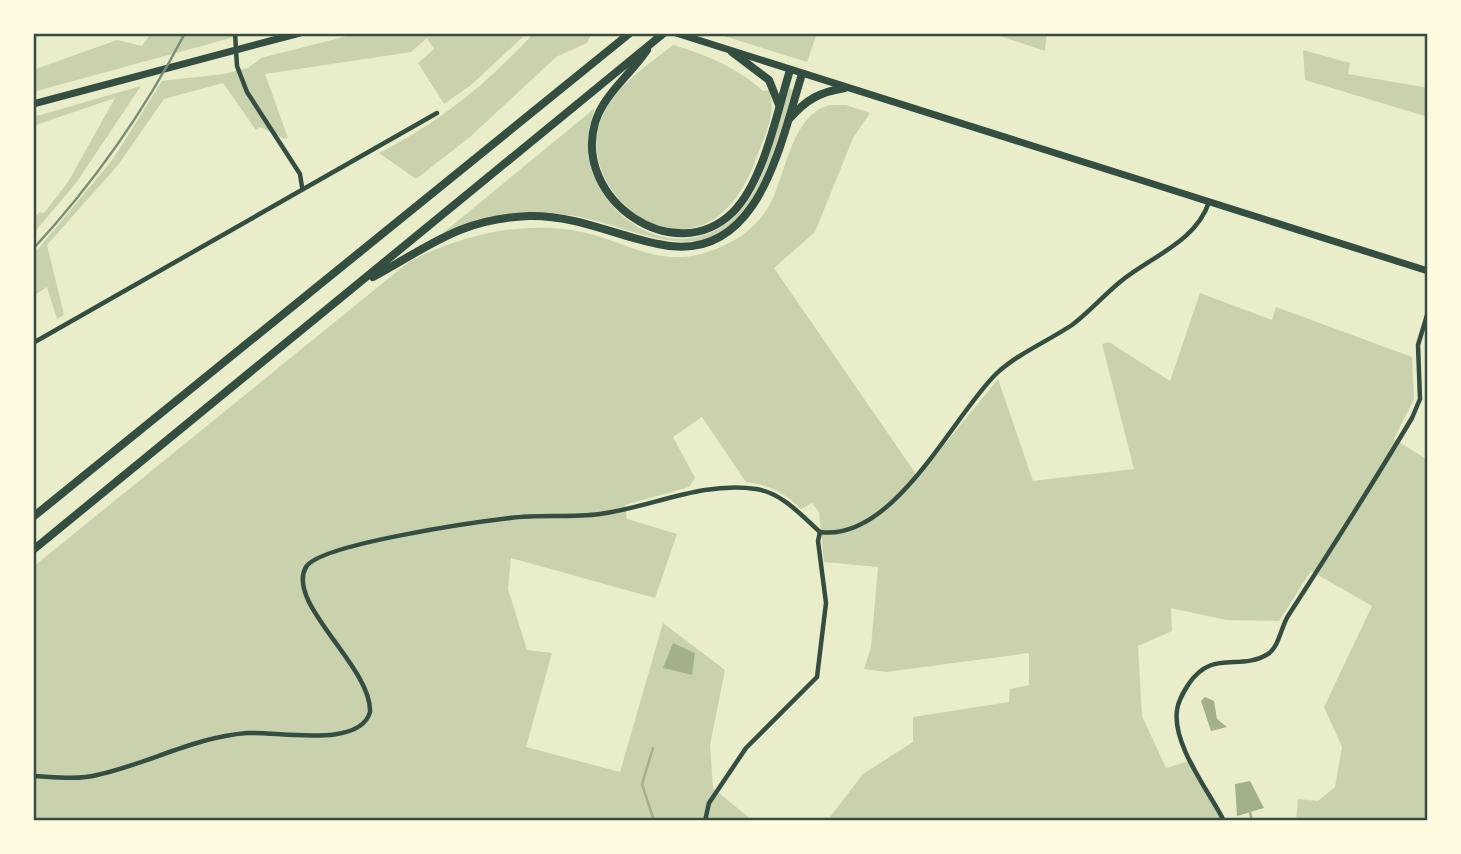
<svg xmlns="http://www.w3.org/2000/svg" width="1461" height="854" font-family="'Golos Text',sans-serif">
  <rect width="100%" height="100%" fill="#e9edc9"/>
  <!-- green -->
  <g fill="#cad2ad">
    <path d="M151,33H249L33,92V70L117,40L142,46Z"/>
    <path d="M359,33H527L471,85L444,104L418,63L434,49L427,38L411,52L265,74L288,138L285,139L260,127L256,130L223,83L164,99L118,165L47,245L64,315L57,319L47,287L33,296V255L113,159L162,81L224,74L248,68L261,58Z"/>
    <path d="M534,33H592L587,43L556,57L470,137L416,179L379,153C439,123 488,83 534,33Z"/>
    <path d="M714,33H817L807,62Z"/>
    <path d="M1001,33H1047L1045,51L1000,36Z"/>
    <path d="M673,45C705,54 738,68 763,91L769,90C777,113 765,135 757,156C707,303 567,196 602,117C616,85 647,66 673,45Z"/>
    <path d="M1303,50L1350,63L1348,74L1428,88V117L1305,80Z"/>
    <path d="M141,86L76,183L33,234V219L40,212L44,213L68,182L115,98L33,126V117Z"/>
    <path d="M789,88L793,90C780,132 769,176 743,213C699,273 623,221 568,215C525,211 483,217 443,233L595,108C560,200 674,284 740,211C768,180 776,127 789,88Z"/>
    <path d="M830,105H846L870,113L853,138L815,232L774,268L918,477L998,379L1033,481L1134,469L1102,344L1109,342L1170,381L1200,293L1272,320L1276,307L1412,357L1414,399L1394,439L1428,460V821H1296L1298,799L1318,801L1335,787L1342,747L1324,707L1372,606L1311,571L1279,621L1226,620L1171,608L1172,631L1138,646L1142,716L1166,768L1193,760L1203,785L1226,821H827L863,774L913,742V717L1009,702L1010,689L1029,685V653L886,672L864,669L871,647L878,567L824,562L819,512L812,503L801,509C783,492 770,485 746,482L702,417L673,437L695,478L689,487L625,505L627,519L677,534L655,598L511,558L508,589L527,650L552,653L526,747L620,772L663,623L725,670L710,745L713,788L753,821H33V567L410,261C456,238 511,223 564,229C628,236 659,278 727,244C748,234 765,217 774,196C787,166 794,114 830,105Z"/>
  </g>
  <!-- water -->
  <g fill="#a3b18a">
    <path d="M673,643L695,653L692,675L663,668Z"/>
    <path d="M1205,697L1214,701L1217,719L1227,727L1211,731L1201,701Z"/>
    <path d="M1250,781L1264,808L1237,816L1235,784Z"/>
  </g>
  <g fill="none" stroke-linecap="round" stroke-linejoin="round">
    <!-- stream -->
    <g stroke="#a3b18a" stroke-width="2.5">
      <path d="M653,748L642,784L654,821"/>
      <path d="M1250,812L1252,821"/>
    </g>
    <!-- minor -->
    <g stroke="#344e41" stroke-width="4.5">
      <path d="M235,33L237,66L247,92L300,174L302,187"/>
      <path d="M33,343L437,113"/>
      <path d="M33,776C54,777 77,780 97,775C148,764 194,737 247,733C277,731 360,749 370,712C372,667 285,603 306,567C320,544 476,522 510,518C539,514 570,518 600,514C652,507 702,481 756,489C782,493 801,515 820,532C894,542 952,417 996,374C1017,354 1048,341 1072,325C1089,312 1103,296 1120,282C1150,257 1196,242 1209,202"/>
      <path d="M705,821L709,803L746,748L817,677L826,603L818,541L820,532"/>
      <path d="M1224,821C1209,791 1172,745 1177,710C1178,701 1183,693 1188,685C1212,648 1239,672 1268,654C1279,647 1281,627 1288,616C1330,551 1372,485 1412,418L1420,399L1418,345L1428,312"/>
    </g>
    <!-- primary -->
    <g stroke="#344e41" stroke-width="7">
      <path d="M676,33L1428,271"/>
      <path d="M33,104L300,33"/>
    </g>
    <!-- motorway -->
    <g stroke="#344e41" stroke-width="8">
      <path d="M647,50C631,74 603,95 595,123C573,199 674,270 733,212C764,181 777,112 790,70"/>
      <path d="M732,52L769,80L779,105"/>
      <path d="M790,118C807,99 820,92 845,88"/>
      <path d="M373,277C430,246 459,219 529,216C576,215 614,235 658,244C759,267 780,144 802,74"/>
      <path d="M33,517L630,33"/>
      <path d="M33,550L664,33"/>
    </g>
    <!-- rail -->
    <path stroke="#7c8e77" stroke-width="2.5" d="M33,249C93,184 144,112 185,33"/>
  </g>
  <!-- border -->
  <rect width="1461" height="854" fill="none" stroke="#fefae0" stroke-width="70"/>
  <rect x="35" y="35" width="1391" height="784" fill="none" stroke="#344e41" stroke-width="2.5"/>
</svg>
